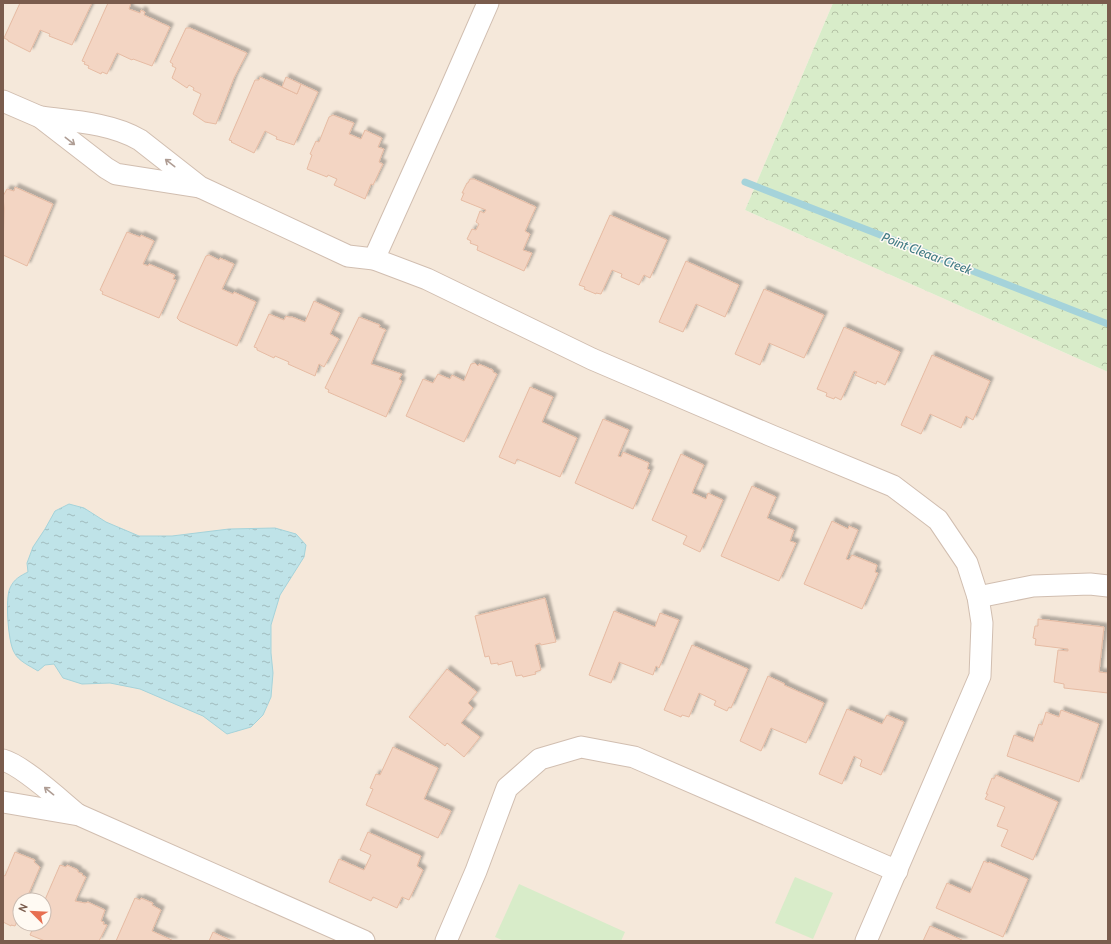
<svg xmlns="http://www.w3.org/2000/svg" width="1111" height="944" font-family="Cabin,sans-serif">
  <defs>
    <pattern id="forest-crowns" width="20" height="18" patternUnits="userSpaceOnUse"><rect width="20" height="18" fill="#d8ecc9"/><path d="M2 6a3 3 0 1 1 6 0M12 15a3 3 0 1 1 6 0" fill="none" stroke="#b4c2a5"/></pattern>
    <pattern id="water-ripples" width="26" height="14" patternUnits="userSpaceOnUse"><rect width="26" height="14" fill="#bfe3e8"/><path d="M2 4q2-2 4 0t4 0M15 11q2-2 4 0t4 0" fill="none" stroke="#a0bbbe"/></pattern>
    <filter id="shadow"><feDropShadow dx="3.5" dy="-3.5" stdDeviation="1" flood-color="#0004"/></filter>
  </defs>
  <rect width="100%" height="100%" fill="#fdf6ec"/>
  <!-- residential -->
  <path fill="#f5e8da" fill-rule="evenodd" d="M3,3H833L745,210L1108,372V941H3ZM20,900H44V924H20Z"/>
  <!-- green -->
  <g fill="#d8ecc9">
    <path d="M795,877L833,893L813,939L775,923Z"/>
    <path d="M519,884L625,932L621,941H504L495,937Z"/>
  </g>
  <!-- forest -->
  <path fill="url(#forest-crowns)" d="M833,3H1108V372L745,210Z"/>
  <!-- water -->
  <path fill="url(#water-ripples)" stroke="#a5d3da" d="M69,504L84,508L106,522L139,536H172L229,529L275,528L296,534L306,545L304,557L280,595L271,625V653L273,673L271,697L263,715L251,727L227,734L203,716L140,689L110,683L82,684L63,678L54,664L45,665L38,671C30,666 18,661 14,652C8,642 5,598 10,588C14,579 20,576 28,572L27,563L33,547L45,529L55,511Z"/>
  <g fill="none" stroke-linecap="round" stroke-linejoin="round">
    <!-- stream -->
    <path stroke="#a5d3da" stroke-width="7" d="M745,182L1108,324"/>
  </g>
  <!-- building -->
  <g fill="#f3d5c3" stroke="#e6bba3" filter="url(#shadow)">
    <path d="M20,3H92L72,45L49,36L50,34L40,30L30,52L8,41V40L4,38Z"/>
    <path d="M108,3H131L129,9L140,13L141,10L145,12L144,15L170,27L152,66L133,59L132,60L117,53L107,74L102,72L101,74L88,68L89,66L84,64L85,62L82,61Z"/>
    <path d="M186,28H190L247,53L234,78L216,124L205,122L193,114L201,94L193,90L194,88L189,85L187,88L172,78L176,68L172,66L173,64L170,62Z"/>
    <path d="M260,77L297,94L301,84L318,92L294,145L276,139L277,137L265,131L254,153L231,142L232,141L229,140L255,80H259Z"/>
    <path d="M286,77L301,84L297,94L282,87Z"/>
    <path d="M333,115L354,123L349,134L361,139L365,130L382,138L378,147L384,149L379,162L383,164L373,185L371,184L365,199L334,185L337,179L328,175L327,177L307,169L312,155L310,154L316,141L319,142L329,117Z"/>
    <path d="M470,179H474L536,207L525,231L530,234L523,250L532,253L524,271L477,250L478,246L470,243L471,241L467,239L472,229L476,230L479,224L476,222L480,211L484,213L486,210L461,200L464,193H462L467,183H468Z"/>
    <path d="M15,187L53,204L27,266L3,255L4,208L3,196L7,189L14,191Z"/>
    <path d="M610,215L667,240L650,278L644,275L639,285L621,277L622,274L612,270L601,294L596,293V294L584,289L585,287L579,285Z"/>
    <path d="M127,232L140,237L141,235L154,241L143,264L148,266L149,264L175,275L173,279L176,280L159,318L102,294L103,292L100,290Z"/>
    <path d="M209,255L219,260L220,258L234,264L222,289L233,294L234,292L256,302L237,346L180,321L177,318L206,256Z"/>
    <path d="M686,261L739,285L725,317L696,304L683,332L659,322Z"/>
    <path d="M764,289L824,315L804,358L769,343L760,365L735,354Z"/>
    <path d="M314,301L340,313L330,334L339,339L324,367L319,364L315,376L288,364L289,362L275,356L274,358L257,350V348L254,347L269,314L284,320L286,316L289,317H292L305,322Z"/>
    <path d="M359,317L380,325L379,327L386,330L384,333L371,364L402,374L399,379L402,381L386,417L328,392L329,390L325,388Z"/>
    <path d="M844,327L900,352L885,385L877,381L876,384L855,375L857,372L854,371L841,400L835,397L834,399L826,396L827,393L817,389Z"/>
    <path d="M932,355L990,381L973,420L966,416L961,428L930,414L921,434L901,425Z"/>
    <path d="M475,363L478,366L479,364L493,370V372L497,374L464,442L406,416L423,379L433,383L438,374L450,379L452,375L464,381L471,364Z"/>
    <path d="M530,387L553,397L542,422L577,438L560,477L517,459L515,464L499,457Z"/>
    <path d="M603,419L629,430L618,456L621,457L623,452L649,463L647,469L650,470L633,509L575,483Z"/>
    <path d="M681,454L704,465L692,493L706,499L708,493L723,500L700,552L683,544L687,536L652,520Z"/>
    <path d="M752,486L776,497L767,518L794,530L790,541L796,543L779,581L721,556Z"/>
    <path d="M832,521L848,529L849,526L858,530L846,559L849,560L852,555L877,565L875,572L878,573L862,609L804,584Z"/>
    <path d="M545,598L556,642L541,645L540,643L535,645L541,670L535,672L536,674L523,677L522,675L516,676L512,661L498,665V663L491,664L489,656L485,657L475,616Z"/>
    <path d="M614,611L655,627L660,613L679,620L659,668L656,666L653,675L619,662L611,683L589,675Z"/>
    <path d="M1038,619L1104,627L1099,672L1108,673V693L1064,688V684L1054,682L1058,650L1068,651V649L1035,645L1036,639L1033,638L1035,626H1038Z"/>
    <path d="M692,645L748,669L731,708L729,707L727,711L714,705L716,701L699,693L689,717L682,715L681,717L664,710Z"/>
    <path d="M447,669L477,692L468,703L473,708L461,723L480,737L464,757L447,743L445,746L409,717Z"/>
    <path d="M768,676L785,684L784,685L824,703L806,743L771,728L761,751L740,741Z"/>
    <path d="M847,709L882,724L887,715L904,722L881,775L860,766L862,760L854,756L842,784L819,774Z"/>
    <path d="M1061,710L1099,724L1079,782L1007,756L1014,735L1033,742L1039,724L1042,725L1046,712L1059,717Z"/>
    <path d="M393,747L438,768L424,799L451,811L438,838L366,805L373,789L370,788L376,774L380,775Z"/>
    <path d="M996,775L1058,802L1033,860L1001,846L1008,830L997,826L1005,807L985,799L988,794H986L992,778L994,779Z"/>
    <path d="M368,832L421,856L417,866L423,870L409,900L402,897L397,908L373,897L371,901L329,882L339,859L364,870L371,855L360,850Z"/>
    <path d="M15,852L35,860L34,862L40,867L26,900H20V915L15,926L11,925V926L3,922V875L5,876Z"/>
    <path d="M984,861L988,863L989,862L1028,879L1003,937L936,908L947,883L970,893Z"/>
    <path d="M60,865L66,867L67,865L78,870V872L83,874L82,875L86,877L75,901L85,903L88,902L105,910L101,921L104,922L103,924L107,925L99,941H45L30,935L35,924H44V902Z"/>
    <path d="M135,898L140,900L141,898L153,903L152,905L161,910L152,931L174,941H116Z"/>
    <path d="M930,926L949,934L964,941H923Z"/>
    <path d="M213,932L232,941H209Z"/>
  </g>
  <g fill="none" stroke-linecap="round" stroke-linejoin="round">
    <defs>
      <g id="street">
        <path d="M3,101L40,117L106,168L116,174L199,187"/>
        <path d="M40,117C72,121 112,123 140,140L200,187L348,256L374,259L427,279L592,359L772,436L893,486L938,520L967,563L978,597L982,623L980,676L866,941"/>
        <path d="M374,259L446,99L488,3"/>
        <path d="M978,597L1033,586L1090,584L1108,586"/>
        <path d="M3,760C22,765 60,800 77,814"/>
        <path d="M3,802L79,815L364,941"/>
        <path d="M446,941L476,871L507,788L540,759L581,747L634,757L897,871"/>
      </g>
    </defs>
    <!-- street casing -->
    <use href="#street" stroke="#d1beb0" stroke-width="23"/>
    <!-- street -->
    <use href="#street" stroke="#fff" stroke-width="21"/>
  </g>
  <!-- one-way arrows -->
  <defs><path id="oneway-shaft" d="M-6 0H5M1.5-3L5.5 0L1.5 3" fill="none" stroke-width="1.6" stroke-linecap="round" stroke-linejoin="round"/></defs>
  <g stroke="#af9d94">
    <use href="#oneway-shaft" transform="translate(70 141) rotate(38)"/>
    <use href="#oneway-shaft" transform="translate(170 163) rotate(-142)"/>
    <use href="#oneway-shaft" transform="translate(49 791) rotate(-141)"/>
  </g>
  <g text-anchor="middle" stroke-width="3" stroke-linejoin="round" paint-order="stroke">
    <!-- water labels -->
    <g font-size="13" font-style="italic" fill="#437c86" stroke="#fffaf3">
      <text transform="translate(927 253) rotate(21)" y="5">Point Cleaar Creek</text>
    </g>
  </g>
  <!-- border -->
  <rect width="1111" height="944" fill="none" stroke="#7a5c4d" stroke-width="8"/>
  <!-- north arrow -->
  <g transform="translate(32 912) rotate(294)"><circle r="19" fill="#fffaf3" stroke="#cabbb1"/>
  <path d="M0-3L7 15L0 10L-7 15Z" fill="#e76f51"/>
  <text y="-6" font-size="11" font-weight="bold" text-anchor="middle" fill="#7a5c4d">N</text>
  </g>
</svg>
